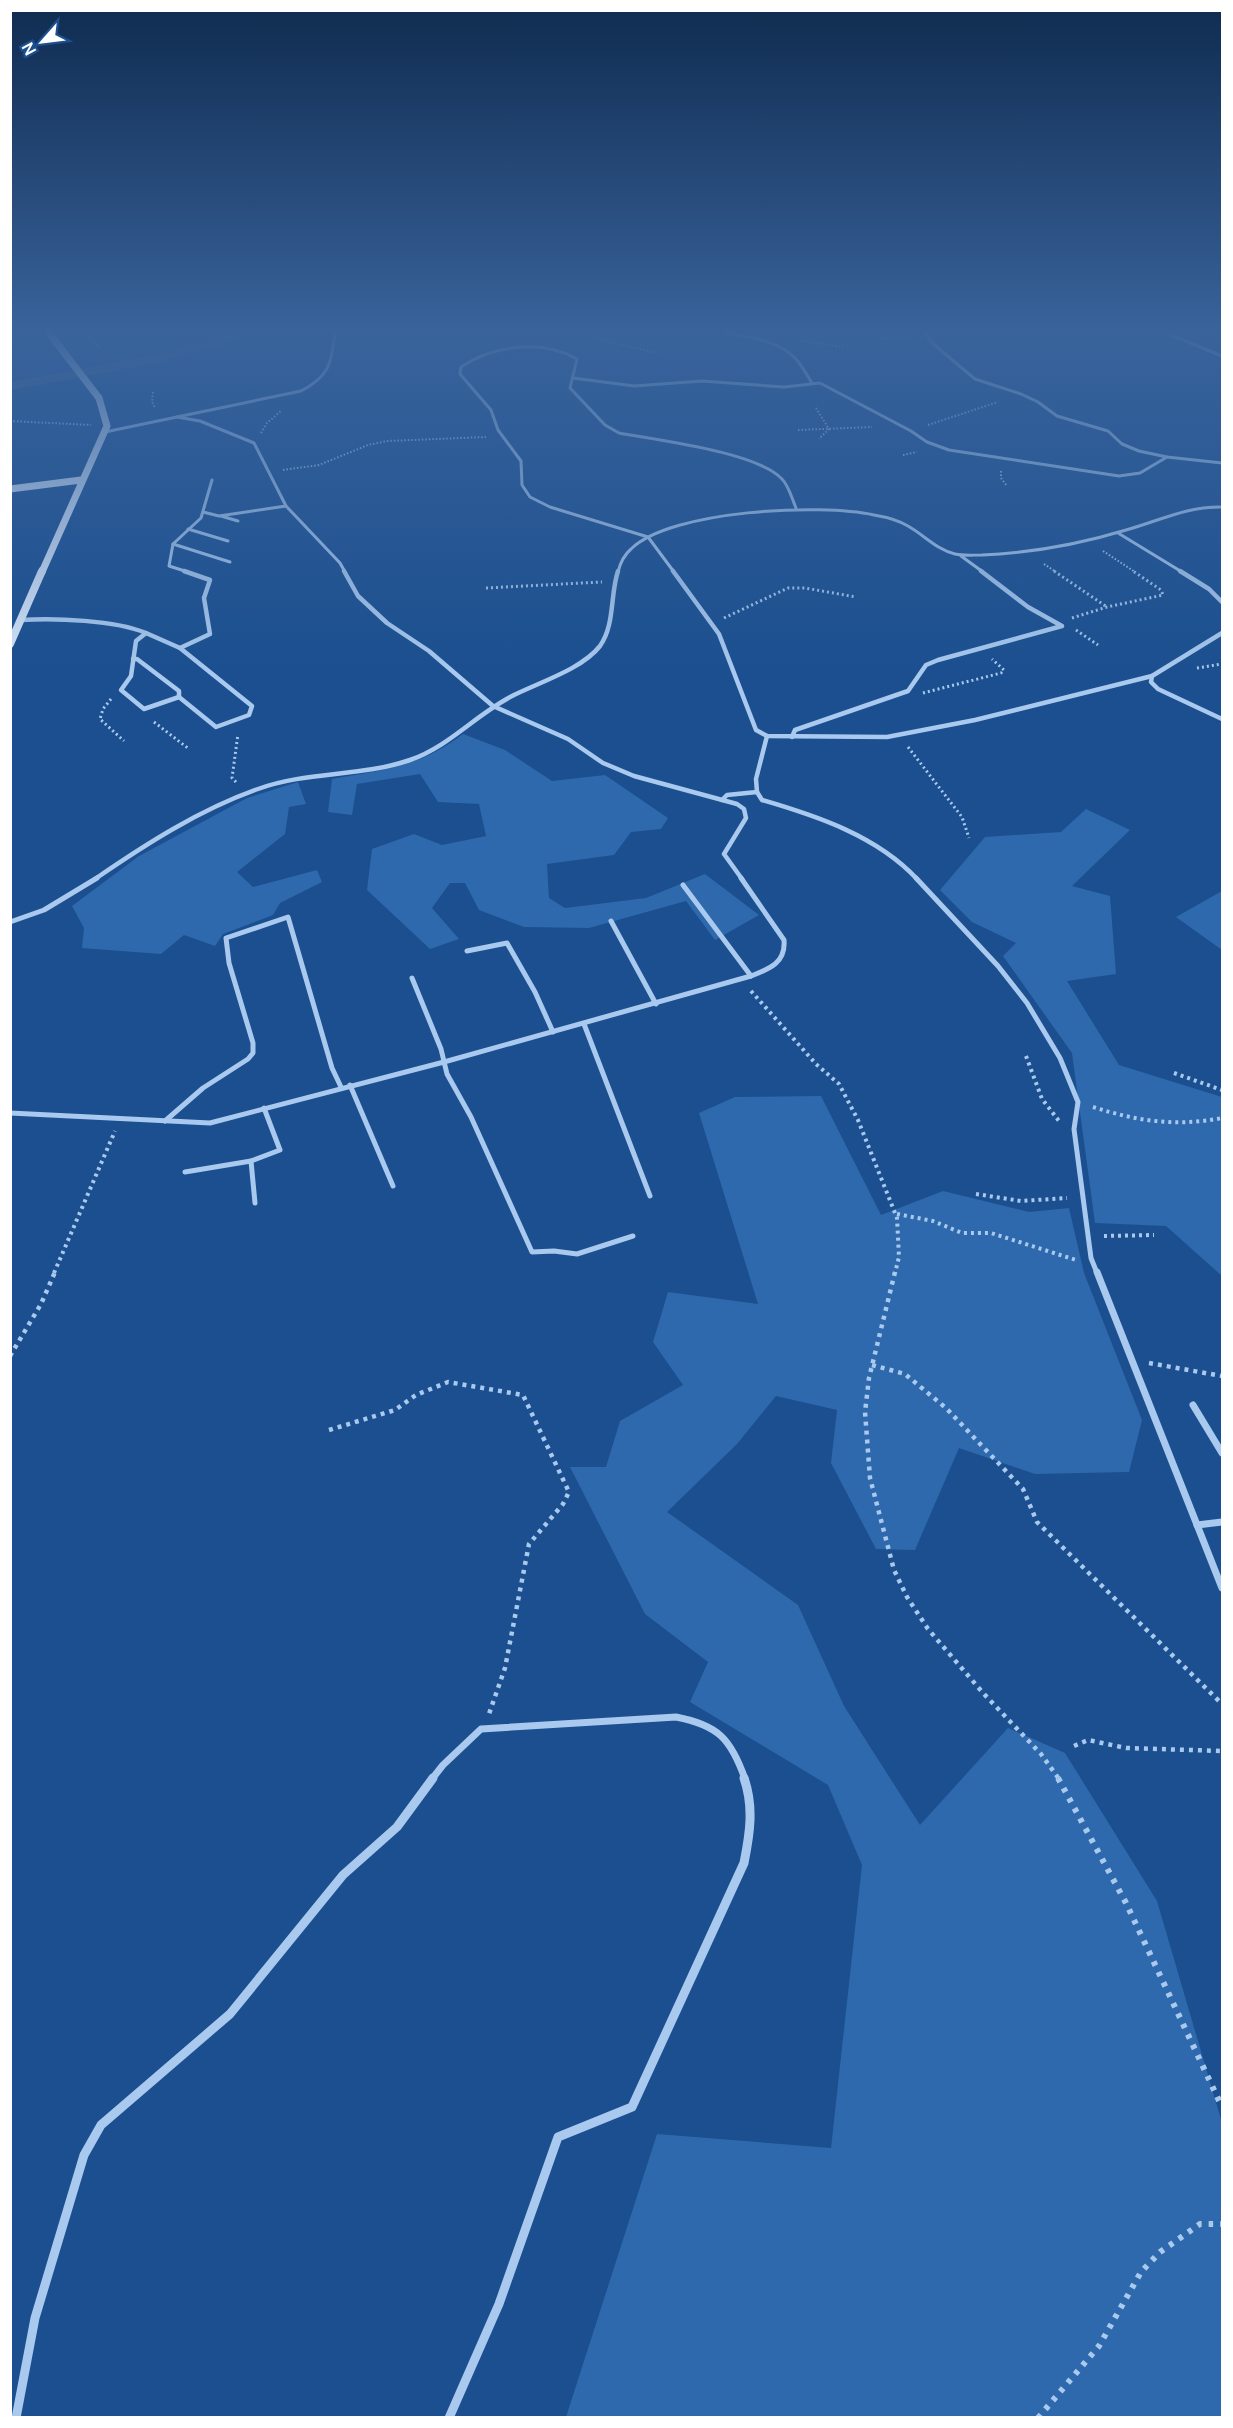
<svg xmlns="http://www.w3.org/2000/svg" width="1233" height="2428" font-family="Manrope,sans-serif">
  <rect width="100%" height="100%" fill="#1b4f8f"/>
  <!-- green -->
  <g fill="#2e69ad">
    <path d="M463,734L505,750L552,781L605,775L668,818L661,829L631,832L614,855L547,864L549,898L565,908L646,898L705,874L759,915L715,940L686,901L589,928L524,927L479,910L465,883H450L432,908L459,939L430,949L367,890L372,849L414,834L442,845L486,836L479,804L438,802L420,774L357,784L352,815L328,812L332,779C383,770 420,767 463,734Z"/>
    <path d="M298,782L306,804L289,807L285,834L237,872L253,887L317,870L322,882L280,903L273,915L223,934L215,946L184,935L161,954L82,948L84,928L72,906L139,856L247,798Z"/>
    <path d="M1086,809L1130,830L1072,886L1110,896L1116,974L1067,981L1119,1065L1222,1097V1276L1166,1226L1095,1223L1072,1053L1003,956L1016,943L972,922L940,890L985,837L1061,832Z"/>
    <path d="M1222,891V950L1176,917Z"/>
    <path d="M821,1096L881,1215L943,1191L1029,1212L1069,1208L1084,1273L1142,1420L1129,1472L1035,1474L959,1448L915,1550L876,1549L831,1463L837,1410L776,1396L737,1444L667,1512L798,1605L844,1706L920,1825L1008,1728L1065,1753L1157,1901L1222,2123V2417H566L657,2134L831,2148L862,1865L828,1785L690,1702L708,1662L645,1614L570,1467H606L620,1421L683,1385L653,1342L668,1292L758,1304L699,1113L735,1097Z"/>
  </g>
  <g fill="none" stroke-linecap="round" stroke-linejoin="round">
    <!-- canal -->
    <path fill="#3c6290" fill-rule="evenodd" d="M230,333H248L218,346L156,363L10,390V382L156,355Z"/>
    <!-- path-far4 -->
    <g stroke="#a9c9ee" stroke-width="2" stroke-dasharray="1.5 2" stroke-linecap="butt">
      <path d="M87,333L100,349"/>
      <path d="M590,333L605,341L657,353"/>
      <path d="M880,339L912,337"/>
      <path d="M797,340L844,347"/>
      <path d="M153,392L152,402L155,408"/>
      <path d="M816,408L829,429L819,439"/>
      <path d="M10,421L91,425"/>
      <path d="M928,425L998,402"/>
      <path d="M798,430L872,427"/>
      <path d="M261,433L267,423L282,410"/>
      <path d="M903,455L917,452"/>
      <path d="M283,470L319,465L368,445L387,441L486,437"/>
      <path d="M1001,471V478L1007,486"/>
      <path d="M1103,551L1135,572"/>
      <path d="M1044,564L1056,572"/>
    </g>
    <!-- path-far3 -->
    <g stroke="#a9c9ee" stroke-width="3" stroke-dasharray="2 3" stroke-linecap="butt">
      <path d="M1054,571L1107,607"/>
      <path d="M486,588L602,582"/>
      <path d="M724,618L788,588H805L856,597"/>
      <path d="M1072,618L1107,607L1163,595L1161,590L1133,571"/>
      <path d="M1076,630L1098,645"/>
      <path d="M1197,668L1222,664"/>
      <path d="M923,693L1001,673L1004,670L992,659"/>
      <path d="M111,699L103,709L100,719L124,741"/>
      <path d="M154,722L189,749"/>
      <path d="M908,747L962,817L969,838"/>
      <path d="M236,782L232,778L238,734"/>
    </g>
    <!-- path-far2 -->
    <g stroke="#a9c9ee" stroke-width="4" stroke-dasharray="3 4" stroke-linecap="butt">
      <path d="M751,991L816,1064L839,1084L858,1120L897,1218L899,1257L895,1273"/>
      <path d="M1026,1056L1042,1099L1059,1121"/>
      <path d="M1174,1073L1222,1090"/>
      <path d="M1093,1107C1137,1121 1176,1127 1222,1118"/>
      <path d="M976,1194L1021,1201L1067,1198"/>
      <path d="M897,1214L933,1221L962,1233H991L1076,1260"/>
      <path d="M1104,1236L1154,1235"/>
      <path d="M54,1273L115,1131"/>
    </g>
    <!-- path-far1 -->
    <g stroke="#a9c9ee" stroke-width="4.5" stroke-dasharray="4 5" stroke-linecap="butt">
      <path d="M895,1272L869,1378L865,1412L870,1478L894,1570L907,1597L928,1629L984,1694L1041,1754L1059,1779"/>
      <path d="M10,1356L41,1304L55,1272"/>
      <path d="M1149,1363L1222,1376"/>
      <path d="M872,1365L905,1374L946,1408L1023,1489L1037,1522L1222,1704"/>
      <path d="M329,1430L395,1410L416,1395L448,1382L523,1395L569,1492L563,1504L529,1544L505,1668L489,1714"/>
      <path d="M1074,1746L1088,1740L1126,1748L1222,1751"/>
    </g>
    <!-- path -->
    <g stroke="#a9c9ee" stroke-width="6" stroke-dasharray="4.5 7" stroke-linecap="butt">
      <path d="M1058,1778L1126,1903L1222,2107"/>
      <path d="M1038,2418L1099,2346L1141,2272L1160,2252L1200,2224H1222"/>
    </g>
    <!-- street-far4 -->
    <g stroke="#a9c9ee" stroke-width="3">
      <path d="M725,333C747,336 780,341 796,359C802,366 807,375 812,383"/>
      <path d="M926,333L931,342L975,379L1021,394L1038,402L1057,416L1108,431L1122,444L1139,451L1167,457L1222,463"/>
      <path d="M1166,333L1222,356"/>
      <path d="M573,378L634,386L702,381L784,387L820,383L911,431L927,442L949,450L1119,476L1140,473L1167,457"/>
      <path d="M177,417L200,421L254,443L286,506L340,563L345,572"/>
      <path d="M105,432L301,391C330,376 331,363 335,333"/>
      <path d="M203,512L219,516L286,506"/>
      <path d="M221,516L238,521"/>
      <path d="M188,529L228,541"/>
      <path d="M1118,533L1182,572"/>
      <path d="M173,544L230,562"/>
      <path d="M961,556L983,572"/>
      <path d="M188,572L169,566L173,544L201,518L212,480"/>
      <path d="M618,572C620,564 624,555 631,549C671,510 821,503 874,515C886,517 898,520 908,526C924,535 937,550 955,554C964,556 973,555 982,555C1030,553 1080,544 1126,530C1159,521 1187,506 1222,507"/>
      <path d="M674,572L648,537L550,507L530,497L522,485L521,461L498,430L491,410L460,374L461,367C493,345 543,339 577,359L570,388L605,425L619,433C657,440 757,452 782,479C789,486 792,499 796,508"/>
    </g>
    <!-- street-far3 -->
    <g stroke="#a9c9ee" stroke-width="4.5">
      <path d="M344,571L358,596L387,623L429,651L493,706L568,739L603,763L634,776L737,804L744,809L746,818L724,854L742,879"/>
      <path d="M673,571L719,634L756,730L767,736L887,737L975,720L1152,676"/>
      <path d="M1180,571L1209,589L1222,602"/>
      <path d="M21,620C55,618 115,620 146,633"/>
      <path d="M146,633L180,648L252,706L249,715L216,727L179,697L144,709L121,690L131,676L136,641Z"/>
      <path d="M1222,633L1152,676L1151,682L1158,689L1222,719"/>
      <path d="M180,648L210,634L204,598L210,580L184,571"/>
      <path d="M133,659H137L179,691V697"/>
      <path d="M792,737L795,730L908,691L926,665L938,660L1062,626L1028,607L981,571"/>
      <path d="M757,792L762,800C817,816 877,836 917,879"/>
      <path d="M722,800L727,795L757,792L756,779L767,736"/>
      <path d="M95,879C146,844 199,810 258,789C307,771 361,777 410,760C450,746 476,714 514,695C540,682 582,669 600,646C615,625 610,595 618,571"/>
    </g>
    <!-- street-far2 -->
    <g stroke="#a9c9ee" stroke-width="5">
      <path d="M916,878L998,966L1027,1003L1060,1058L1078,1102L1074,1129L1091,1258L1097,1273"/>
      <path d="M683,885L751,976"/>
      <path d="M611,921L656,1004"/>
      <path d="M10,922L44,910L97,878"/>
      <path d="M467,951L507,943L535,992L553,1032"/>
      <path d="M412,978L441,1049L447,1074L471,1117L532,1252L554,1251L577,1254L633,1236"/>
      <path d="M584,1024L650,1196"/>
      <path d="M350,1085L393,1186"/>
      <path d="M10,1113L210,1123L444,1062L751,976C769,969 786,963 784,940L741,878"/>
      <path d="M165,1121L203,1088L248,1059L253,1053V1043L229,963L226,938L288,917L332,1068L341,1087"/>
      <path d="M251,1161L255,1203"/>
      <path d="M185,1172L251,1161L280,1150L264,1108"/>
    </g>
    <!-- street-far1 -->
    <g stroke="#a9c9ee" stroke-width="7">
      <path d="M1097,1272L1222,1588"/>
      <path d="M1193,1405L1222,1453"/>
      <path d="M1197,1525L1222,1522"/>
      <path d="M432,1779L443,1765L481,1729L676,1717C718,1725 731,1739 745,1779"/>
    </g>
    <!-- street -->
    <g stroke="#a9c9ee" stroke-width="9">
      <path d="M16,2418L35,2318L84,2155L101,2125L230,2014L343,1875L397,1827L433,1778"/>
      <path d="M449,2418L499,2304L558,2137L632,2107L744,1863C750,1833 754,1807 744,1778"/>
    </g>
    <!-- secondary-far1 -->
    <g stroke="#d6e6fa" stroke-width="7">
      <path d="M10,489L81,480"/>
      <path d="M42,572L107,426L99,398L49,333"/>
    </g>
    <!-- secondary -->
    <path stroke="#d6e6fa" stroke-width="8" d="M10,644L42,571"/>
  </g>
  <!-- sky -->
  <linearGradient id="sky" x2="0" y2="1"><stop stop-color="#0f2b4f"/><stop offset="0.49" stop-color="#39639b"/><stop offset="1" stop-color="#39639b" stop-opacity="0"/></linearGradient>
  <rect width="1233" height="673" fill="url(#sky)"/>
  <!-- border -->
  <rect width="1233" height="2428" fill="none" stroke="#ffffff" stroke-width="24"/>
  <!-- north arrow -->
  <g transform="translate(42 42) rotate(242)" stroke="#1b4f8f" stroke-width="4.5" paint-order="stroke">
  <path d="M0-4.5L10 22L0 15L-10 22Z" fill="#ffffff"/>
  <text y="-9" font-size="16" font-weight="bold" text-anchor="middle" fill="#ffffff">N</text>
  </g>
</svg>
